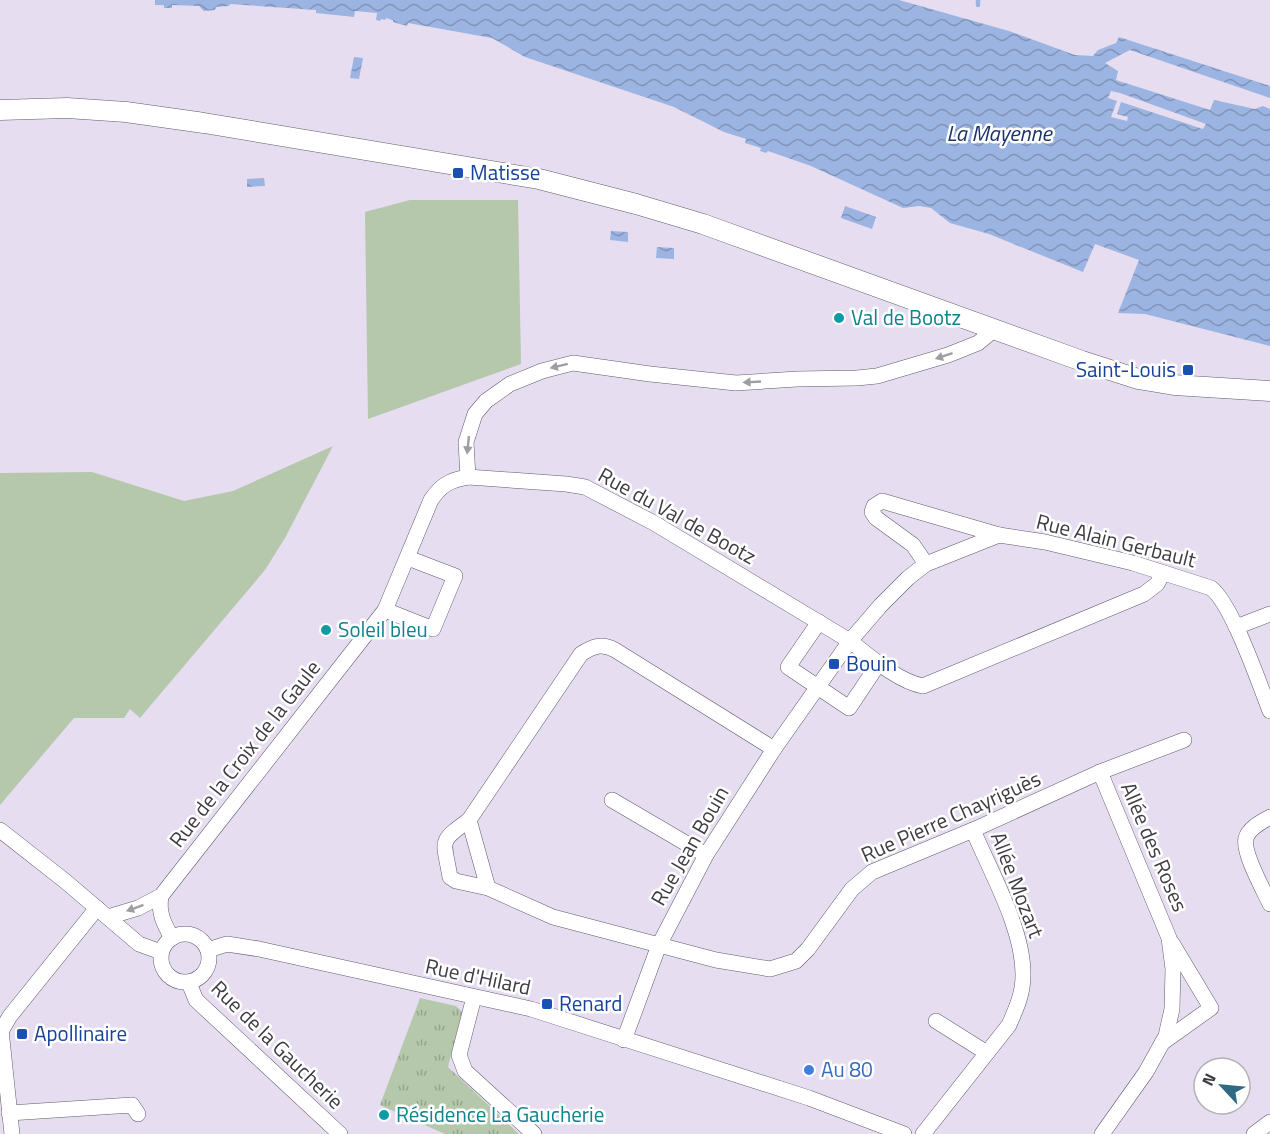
<svg xmlns="http://www.w3.org/2000/svg" width="1270" height="1134" font-family="'Titillium Web',sans-serif">
  <defs>
    <pattern id="park-tufts" width="24" height="20" patternUnits="userSpaceOnUse" patternTransform="scale(1.5)"><rect width="24" height="20" fill="#b5c8ab"/><path d="M3 7l-1-3M5 7V3M7 7l1-3M15 17l-1-3M17 17v-4M19 17l1-3" fill="none" stroke="#95a48d"/></pattern>
    <pattern id="water-waves" width="16" height="10" patternUnits="userSpaceOnUse" patternTransform="scale(1.5)"><rect width="16" height="10" fill="#9cb4e1"/><path d="M0 5q4-4 8 0t8 0" fill="none" stroke="#8194b8"/></pattern>
  </defs>
  <rect width="100%" height="100%" fill="#e6ddf1"/>
  <!-- grass -->
  <g fill="#b5c8ab">
    <path d="M410,200H518L521,364L368,419L365,212Z"/>
    <path d="M333,446L285,538L265,570L140,718L130,709L124,718H74L0,805V473L92,472L184,501L233,491Z"/>
  </g>
  <!-- park -->
  <path fill="url(#park-tufts)" d="M420,998L456,1006L462,1012L448,1067L519,1134H445L380,1105Z"/>
  <!-- water -->
  <g fill="url(#water-waves)" fill-rule="evenodd">
    <path d="M155,0H899L1009,31L1075,55L1093,56L1098,50L1116,43L1119,37L1270,86V98L1130,50L1105,63L1118,71L1116,80L1210,110L1214,100L1255,109L1263,106L1270,109V346L1145,314L1118,313L1139,260L1095,244L1083,272L989,234L950,223L931,208L919,206L903,208L811,166L768,151L766,153L760,151L761,148L745,143L746,139L724,132L674,107L525,57L492,38L408,23L407,26L393,22V20L386,18L385,20L381,19L380,21L376,20L377,13L355,11L354,17L316,13V10L230,4L229,6L216,7L215,10L204,11L199,6L172,5V8H164V5H155ZM1111,91L1120,93L1206,124L1203,129L1121,102L1117,114L1128,117L1127,121L1111,117L1117,101L1108,98Z"/>
    <path d="M354,57L363,58L359,79L350,78Z"/>
    <path d="M264,178L265,186L247,187V179Z"/>
    <path d="M845,206L876,217L872,229L841,218Z"/>
    <path d="M611,231L628,232V242L610,240Z"/>
    <path d="M657,247L674,248V259L656,258Z"/>
  </g>
  <g fill="none" stroke-linecap="round" stroke-linejoin="round">
    <!-- stream -->
    <path stroke="#9cb4e1" stroke-width="4.5" d="M978,0V5"/>
    <defs>
      <g id="minor">
        <path d="M468,477L466,442L475,414L486,401L510,384L542,371L573,363L650,374L736,383L797,379L857,378L877,376L948,355L978,343L995,329"/>
        <path d="M926,564L913,545L876,518L872,512L874,506L882,501L999,535"/>
        <path d="M385,610L433,629L455,576L408,558"/>
        <path d="M819,622L788,667L849,708L879,663"/>
        <path d="M1236,627L1270,614"/>
        <path d="M1100,772L1169,938L1173,969L1172,1009L1166,1036L1146,1072L1102,1134"/>
        <path d="M612,800L706,855"/>
        <path d="M1270,817C1261,822 1249,828 1246,838C1242,852 1264,891 1270,904"/>
        <path d="M469,820L581,654C593,646 602,643 615,650L774,749"/>
        <path d="M0,830L65,881L139,944L161,952"/>
        <path d="M488,888L469,820C437,843 444,840 450,877L456,881L488,888L553,917L716,960L770,969L796,961L808,949L852,889L872,872L973,830L1100,772L1184,740"/>
        <path d="M161,896C158,913 164,924 172,938"/>
        <path d="M108,917L138,908L161,896L385,610L431,500C441,485 450,480 468,477L566,484L585,487L654,523L850,641C869,656 899,682 923,686L1144,594L1157,584L1163,573"/>
        <circle cx="185" cy="958" r="24"/>
        <path d="M208,950L227,944L259,949L531,1009L809,1098L904,1134"/>
        <path d="M189,983L196,1000L340,1134"/>
        <path d="M474,997L459,1055L465,1071L534,1134"/>
        <path d="M936,1021L987,1053"/>
        <path d="M1,1030L12,1134"/>
        <path d="M0,1033L10,1016L97,908"/>
        <path d="M624,1040L659,945L706,855L774,749L850,641L881,605L908,578L926,564L999,535L1045,542L1133,563L1211,588C1232,604 1259,683 1270,711"/>
        <path d="M1162,1043L1211,1008L1172,943"/>
        <path d="M9,1113L132,1105L138,1114"/>
        <path d="M923,1134L1009,1025C1016,1009 1023,994 1023,976C1024,930 991,873 973,830"/>
        <path d="M1254,1134L1270,1122"/>
      </g>
      <path id="major" d="M0,110L67,108L126,112L204,123L539,179L636,204L703,224L1082,361L1138,379L1174,385L1270,391"/>
    </defs>
    <!-- minor casing -->
    <use href="#minor" stroke="#615a6a" stroke-width="16"/>
    <!-- major casing -->
    <use href="#major" stroke="#615a6a" stroke-width="21"/>
    <!-- minor -->
    <use href="#minor" stroke="#fff" stroke-width="15"/>
    <!-- major -->
    <use href="#major" stroke="#fff" stroke-width="20"/>
  </g>
  <!-- one-way arrows -->
  <defs><path id="oneway-solid" d="M-6-.8H1V-3.2L6.5 0L1 3.2V.8H-6Z" transform="scale(1.5)"/></defs>
  <g fill="#9f9da1">
    <use href="#oneway-solid" transform="translate(944 356) rotate(162)"/>
    <use href="#oneway-solid" transform="translate(559 366) rotate(166)"/>
    <use href="#oneway-solid" transform="translate(752 382) rotate(177)"/>
    <use href="#oneway-solid" transform="translate(468 445) rotate(96)"/>
    <use href="#oneway-solid" transform="translate(135 908) rotate(160)"/>
  </g>
  <!-- markers -->
  <g fill="#1a4fb4" stroke="#fff" stroke-width="2">
    <rect x="452" y="167" width="12" height="12" rx="3"/>
    <rect x="1182" y="364" width="12" height="12" rx="3"/>
    <rect x="828" y="658" width="12" height="12" rx="3"/>
    <rect x="541" y="998" width="12" height="12" rx="3"/>
    <rect x="16" y="1028" width="12" height="12" rx="3"/>
  </g>
  <g fill="#0f9aa8" stroke="#fff" stroke-width="2">
    <circle cx="839" cy="318" r="6"/>
    <circle cx="326" cy="630" r="6"/>
    <circle cx="384" cy="1115" r="6"/>
  </g>
  <circle fill="#3f7fe0" stroke="#fff" stroke-width="2" cx="809" cy="1070" r="6"/>
  <g text-anchor="middle" stroke-width="5" stroke-linejoin="round" paint-order="stroke">
    <!-- transit labels -->
    <g font-size="21" fill="#164399" stroke="#fff" text-anchor="start">
      <text x="470" y="180">Matisse</text>
      <text x="1176" y="377" text-anchor="end">Saint-Louis</text>
      <text x="846" y="671">Bouin</text>
      <text x="559" y="1011">Renard</text>
      <text x="34" y="1041">Apollinaire</text>
    </g>
    <!-- culture labels -->
    <g font-size="21" fill="#0d838f" stroke="#fff" text-anchor="start">
      <text x="851" y="325">Val de Bootz</text>
      <text x="338" y="637">Soleil bleu</text>
      <text x="396" y="1122">Résidence La Gaucherie</text>
    </g>
    <!-- street labels -->
    <g font-size="21" fill="#3f3b43" stroke="#fff">
      <text transform="translate(677 516) rotate(29)" y="7">Rue du Val de Bootz</text>
      <text transform="translate(1116 541) rotate(14)" y="7">Rue Alain Gerbault</text>
      <text transform="translate(245 754) rotate(-52)" y="7">Rue de la Croix de la Gaule</text>
      <text transform="translate(951 817) rotate(-24)" y="7">Rue Pierre Chayriguès</text>
      <text transform="translate(690 846) rotate(-60)" y="7">Rue Jean Bouin</text>
      <text transform="translate(1154 847) rotate(67)" y="7">Allée des Roses</text>
      <text transform="translate(1017 885) rotate(69)" y="7">Allée Mozart</text>
      <text transform="translate(478 977) rotate(12)" y="7">Rue d'Hilard</text>
      <text transform="translate(277 1045) rotate(44)" y="7">Rue de la Gaucherie</text>
    </g>
    <!-- shop labels -->
    <g font-size="21" fill="#366cbe" stroke="#fff" text-anchor="start">
      <text x="821" y="1077">Au 80</text>
    </g>
    <!-- water labels -->
    <g font-size="22" font-style="italic" fill="#1a346b" stroke="#fff">
      <text x="999" y="141">La Mayenne</text>
    </g>
  </g>
  <!-- north arrow -->
  <g transform="translate(1222 1086) rotate(296)"><circle r="28" fill="#ffffff" stroke="#b2b1b4" stroke-width="1.5"/>
  <path d="M0-4.5L10 22L0 15L-10 22Z" fill="#2f6a82"/>
  <text y="-9" font-size="16" font-weight="bold" text-anchor="middle" fill="#3f3b43">N</text>
  </g>
</svg>
